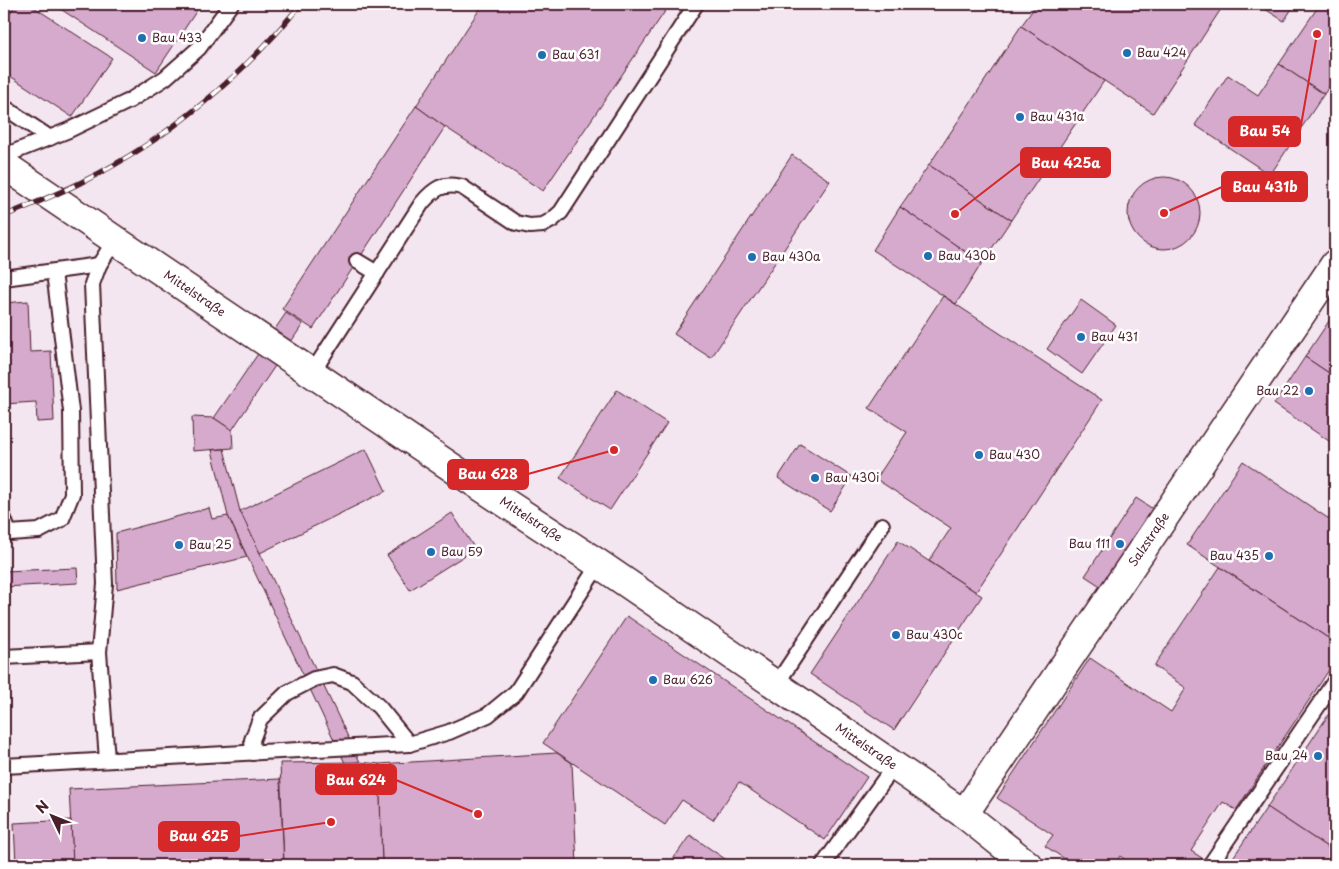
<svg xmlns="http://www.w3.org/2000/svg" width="1339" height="869" font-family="'Playpen Sans',sans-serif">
  <rect width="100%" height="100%" fill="#fff"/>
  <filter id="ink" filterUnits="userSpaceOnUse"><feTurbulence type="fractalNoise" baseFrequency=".02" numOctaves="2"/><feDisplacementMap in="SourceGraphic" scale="10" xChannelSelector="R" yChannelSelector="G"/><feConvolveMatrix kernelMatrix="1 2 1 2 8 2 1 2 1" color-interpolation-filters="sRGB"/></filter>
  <g filter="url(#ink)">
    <!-- built -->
    <rect fill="#f3e6f0" x="4" y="4" width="1331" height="861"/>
    <!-- building -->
    <g fill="#d6aacd" stroke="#4a1f2b">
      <path d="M16,4H29L112,58L72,117L4,72V22Z"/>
      <path d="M53,4H201L156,72Z"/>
      <path d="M483,4H670L543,191L445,127L416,106Z"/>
      <path d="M1037,4H1219L1223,6L1153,113L1021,26Z"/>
      <path d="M1257,4H1295L1284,21Z"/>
      <path d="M1320,4H1335V78L1324,94L1279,64Z"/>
      <path d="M1021,26L1104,81L1011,220L929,165Z"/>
      <path d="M1279,64L1324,94L1270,175L1195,125L1228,75L1258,95Z"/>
      <path d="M416,106L445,127L313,329L282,309Z"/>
      <path d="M792,155L830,181L711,358L674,334Z"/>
      <path d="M929,165L1011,220L982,263L900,207Z"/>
      <circle cx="1164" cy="213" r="36"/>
      <path d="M900,207L982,263L956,304L873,250Z"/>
      <path d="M943,296L1102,400L976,592L929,561L951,528L876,479L907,432L869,408Z"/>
      <path d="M1081,300L1116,325L1082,374L1047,349Z"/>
      <path d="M28,301L30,352L51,351L54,421L37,422L36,402L4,404V303Z"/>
      <path d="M1335,312V377L1305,357Z"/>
      <path d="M286,313L303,324L232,430L214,418Z"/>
      <path d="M1305,357L1335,377V445L1274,404Z"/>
      <path d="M617,390L667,423L610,510L560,478Z"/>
      <path d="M192,417L214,418L232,430L233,448L193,451Z"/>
      <path d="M800,444L852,477L830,511L778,478Z"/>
      <path d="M224,449L240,511L360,762L345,763L228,516L212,450Z"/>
      <path d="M366,449L386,491L260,553L240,511Z"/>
      <path d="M1243,461L1335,523V627L1328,638L1187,545Z"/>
      <path d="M1136,498L1156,511L1105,589L1085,576Z"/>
      <path d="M209,508L212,519L228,516L247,557L117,589L116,533Z"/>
      <path d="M452,513L475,549L410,590L387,555Z"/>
      <path d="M898,541L982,596L894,730L810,674Z"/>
      <path d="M1220,567L1328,638L1335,627V661L1236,810L1223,802L1191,851L1202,858L1197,865H1133L1120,856L1114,865H1074L1045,846L1053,835L997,798L1090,658L1171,712L1186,688L1154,666Z"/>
      <path d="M77,568L78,583L4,587V571Z"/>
      <path d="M627,616L867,777L825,840L739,782L713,820L682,800L665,825L543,743Z"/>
      <path d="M1335,705V848L1333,851L1267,807Z"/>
      <path d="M557,753L572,763L577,865H382L379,764Z"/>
      <path d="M360,762L379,764L382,865H284L280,763Z"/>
      <path d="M280,779L284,865H73L69,789Z"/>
      <path d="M1267,807L1333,851L1324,865H1228Z"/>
      <path d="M71,820L73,865H16L14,823Z"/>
      <path d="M690,835L734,865H669Z"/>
    </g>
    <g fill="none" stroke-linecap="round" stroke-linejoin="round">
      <defs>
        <g id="lane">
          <path d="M4,107L50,138"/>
          <path d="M4,156L69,130L129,101L165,78L199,48L231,4"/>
          <path d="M357,261L377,273"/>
          <path d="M4,278L99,265"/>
          <path d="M312,373L422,203C434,189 443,182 462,187L516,223L530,226L543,225L552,220L561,212L696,4"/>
          <path d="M4,519L9,533L39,531L62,519L72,494L71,411L54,272"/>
          <path d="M4,657L99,652"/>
          <path d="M776,685L882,525"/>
          <path d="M253,753L252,740L260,719L287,693L314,679L333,675L352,682L379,707L409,744"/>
          <path d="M107,760L99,652L105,584L92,284L99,265L115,240"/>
          <path d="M4,766L409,744L449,732L488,715L516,692L599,564"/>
          <path d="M823,865L894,766"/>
          <path d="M1210,865L1335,681"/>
        </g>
        <g id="street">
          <path id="s1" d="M4,165L463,475L599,564L909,776L964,814L1028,865"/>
          <path id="s2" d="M964,814L1335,264"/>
        </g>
      </defs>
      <!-- lane casing -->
      <use href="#lane" stroke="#4a1f2b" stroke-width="18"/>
      <!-- street casing -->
      <use href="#street" stroke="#4a1f2b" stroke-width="31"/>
      <!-- lane -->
      <use href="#lane" stroke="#fff" stroke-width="14"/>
      <!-- street -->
      <use href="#street" stroke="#fff" stroke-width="28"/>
      <defs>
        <path id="rail" d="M4,216C31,205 58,194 84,181C167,140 243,76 301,4"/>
      </defs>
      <!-- rail casing -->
      <use href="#rail" stroke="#4a1f2b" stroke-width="5.5"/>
      <!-- rail -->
      <use href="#rail" stroke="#fff" stroke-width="4" stroke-dasharray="11" stroke-linecap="butt"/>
    </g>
  </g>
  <!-- markers -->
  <g fill="#1f6fb2" stroke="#fff" stroke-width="2">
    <circle cx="142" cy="38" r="5"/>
    <circle cx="1127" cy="53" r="5"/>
    <circle cx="542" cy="55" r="5"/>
    <circle cx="1020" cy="117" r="5"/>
    <circle cx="928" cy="256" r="5"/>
    <circle cx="752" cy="257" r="5"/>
    <circle cx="1081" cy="337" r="5"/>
    <circle cx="1309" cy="391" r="5"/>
    <circle cx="979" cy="455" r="5"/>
    <circle cx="815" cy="478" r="5"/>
    <circle cx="1120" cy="544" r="5"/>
    <circle cx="179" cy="545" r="5"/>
    <circle cx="431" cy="552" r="5"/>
    <circle cx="1269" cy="556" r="5"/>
    <circle cx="896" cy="635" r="5"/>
    <circle cx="653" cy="680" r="5"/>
    <circle cx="1318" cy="756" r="5"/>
  </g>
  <g text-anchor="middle" stroke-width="5" stroke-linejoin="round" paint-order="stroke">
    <!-- poi labels -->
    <g font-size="12" fill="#4a1f2b" stroke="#fff" text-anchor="start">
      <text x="152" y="42">Bau 433</text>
      <text x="1137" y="57">Bau 424</text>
      <text x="552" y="59">Bau 631</text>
      <text x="1030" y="121">Bau 431a</text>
      <text x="938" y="260">Bau 430b</text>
      <text x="762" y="261">Bau 430a</text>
      <text x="1091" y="341">Bau 431</text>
      <text x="1299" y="395" text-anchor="end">Bau 22</text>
      <text x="989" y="459">Bau 430</text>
      <text x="825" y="482">Bau 430i</text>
      <text x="1110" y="548" text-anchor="end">Bau 111</text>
      <text x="189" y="549">Bau 25</text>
      <text x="441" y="556">Bau 59</text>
      <text x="1259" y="560" text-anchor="end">Bau 435</text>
      <text x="906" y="639">Bau 430c</text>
      <text x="663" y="684">Bau 626</text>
      <text x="1308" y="760" text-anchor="end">Bau 24</text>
    </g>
    <!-- street labels -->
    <g font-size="12" fill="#4a1f2b" stroke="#fff">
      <text dy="4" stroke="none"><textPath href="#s1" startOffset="230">Mittelstraße</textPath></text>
      <text dy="4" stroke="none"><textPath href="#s1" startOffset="635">Mittelstraße</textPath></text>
      <text dy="4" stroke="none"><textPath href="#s2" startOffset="331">Salzstraße</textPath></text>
      <text dy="4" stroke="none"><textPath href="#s1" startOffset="1040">Mittelstraße</textPath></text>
    </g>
  </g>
  <!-- callouts -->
  <path fill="none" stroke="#d62828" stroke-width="2" d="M1317 34L1300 131M955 214L1021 163M1164 213L1222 187M614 450L528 474M478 814L396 780M331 822L239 836"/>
  <g fill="#d62828" stroke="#fff" stroke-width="2">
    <circle cx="1317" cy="34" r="5"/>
    <circle cx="955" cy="214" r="5"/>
    <circle cx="1164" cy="213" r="5"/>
    <circle cx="614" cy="450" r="5"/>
    <circle cx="478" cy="814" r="5"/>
    <circle cx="331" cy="822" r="5"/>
  </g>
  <g fill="#d62828" stroke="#d62828" stroke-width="2">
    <rect x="1229" y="117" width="71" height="29" rx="5"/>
    <rect x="1021" y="148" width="89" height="29" rx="5"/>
    <rect x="1222" y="172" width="85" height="29" rx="5"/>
    <rect x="448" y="460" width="80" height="29" rx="5"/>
    <rect x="316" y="765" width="80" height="29" rx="5"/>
    <rect x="159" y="822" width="80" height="29" rx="5"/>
  </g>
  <g font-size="14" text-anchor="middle" font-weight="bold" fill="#fff">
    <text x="1265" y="136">Bau 54</text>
    <text x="1066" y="168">Bau 425a</text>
    <text x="1265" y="192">Bau 431b</text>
    <text x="488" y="479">Bau 628</text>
    <text x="356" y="785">Bau 624</text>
    <text x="199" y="841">Bau 625</text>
  </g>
  <!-- margin -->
  <rect width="1339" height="869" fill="none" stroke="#fff" stroke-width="20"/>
  <rect x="10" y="10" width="1319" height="849" fill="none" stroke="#4a1f2b" stroke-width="2" filter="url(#ink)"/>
  <!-- north arrow -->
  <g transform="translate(52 816) rotate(313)" stroke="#ffffff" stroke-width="4" paint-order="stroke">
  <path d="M0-4L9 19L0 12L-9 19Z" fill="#4a1f2b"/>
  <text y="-8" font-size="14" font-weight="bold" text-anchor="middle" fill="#4a1f2b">N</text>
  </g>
</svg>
